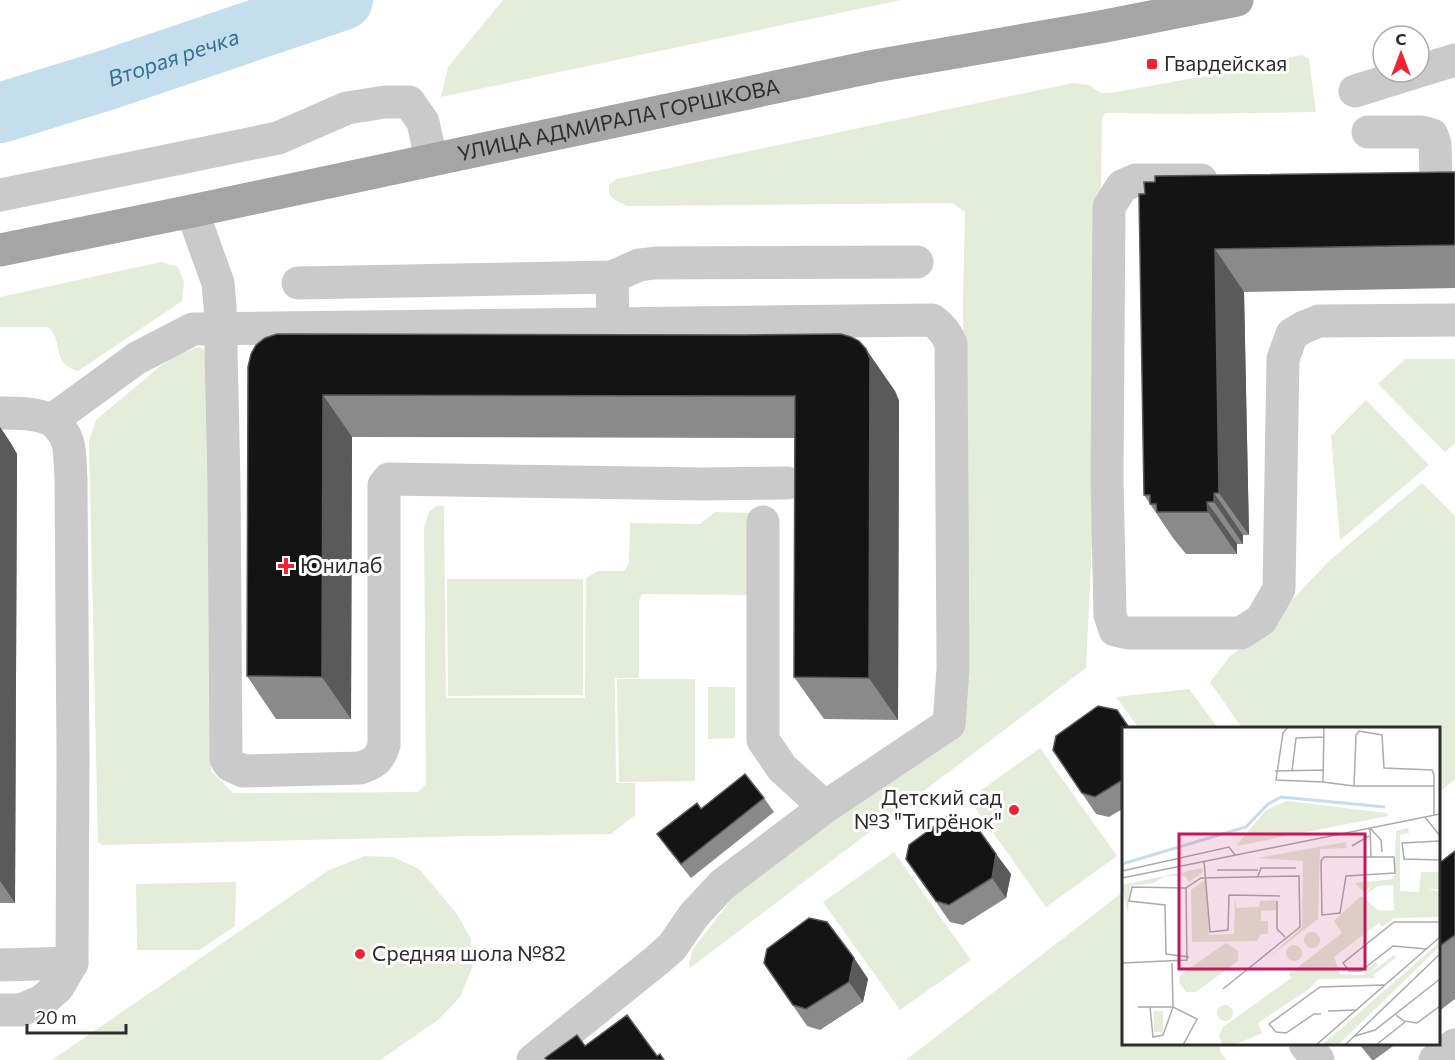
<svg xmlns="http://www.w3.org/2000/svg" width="1455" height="1060" font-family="Commissioner,sans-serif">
  <rect width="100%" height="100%" fill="#fff"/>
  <!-- green -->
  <g fill="#e4ecda">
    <path d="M503,0H901L441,97L448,67Z"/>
    <path d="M1302,55L1309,59L1316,112L1188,114L1106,113L1102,118L1098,419L1086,668L690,968L689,963L693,949L738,891L963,713V300L965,212L952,203L627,206L615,200L609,194V185L617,179L1073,83L1089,85L1101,93H1111L1211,75Z"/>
    <path d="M161,262L178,267L184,282L182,301L78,371C50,364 64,337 47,327H0V297Z"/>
    <path d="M199,347L208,352L211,771L233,793L418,792L426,784L424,528L429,512L436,506H444L446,698H585L586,578L598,571H624L629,563L630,523L700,524L715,512L757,513V595L642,594L639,600V678H615L616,783H635V815L611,834L474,836L102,845L98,842L89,441L96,420L170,358Z"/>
    <path d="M1405,359H1455V443L1445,452L1378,384Z"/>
    <path d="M1366,400L1429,465L1340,540L1331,436Z"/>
    <path d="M1422,483L1455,516V779L1439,792L1438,728H1242L1210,682L1231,655L1252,642L1329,561Z"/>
    <path d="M447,579H583V695L448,696Z"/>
    <path d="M617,679H695V781L619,782Z"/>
    <path d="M708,687H735V738L708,739Z"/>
    <path d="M1189,689L1218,728H1139L1116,697Z"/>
    <path d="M1040,748L1117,856L1046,907L969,799Z"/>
    <path d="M894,852L971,960L900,1010L823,902Z"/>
    <path d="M365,856L393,857L419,869L457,914L471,939L472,968L460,997L438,1020L380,1060H52L329,870Z"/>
    <path d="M236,882L235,926L199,950H137L136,884Z"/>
    <path d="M1123,892L1124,1044H1220V1052L1227,1060H906Z"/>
  </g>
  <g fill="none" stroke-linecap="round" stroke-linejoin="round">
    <!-- river -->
    <path stroke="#c4deee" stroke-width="60" id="s1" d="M0,113L107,80L343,0"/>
    <!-- minor -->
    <g stroke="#cacaca" stroke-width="33">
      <path d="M1419,71L1455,60"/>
      <path d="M1355,91L1416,72"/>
      <path d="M1368,132H1421L1432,135L1435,144L1436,177"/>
      <path d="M1201,180H1136L1122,186L1109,207L1107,478L1110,615L1115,630L1128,633H1241L1261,620L1279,589L1283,359L1292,334L1304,327L1319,321L1455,320"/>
      <path d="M0,195L278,138L347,108L385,102H409L423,122L431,160"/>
      <path d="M192,211L218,283L220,306L224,481L226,759L230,765L243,771L360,768C375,763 379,760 384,745V485L389,479L702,484L787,483"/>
      <path d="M298,283L612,277"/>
      <path d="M613,324L612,277L639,265L655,263L917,262"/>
      <path d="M0,413C19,413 35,413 52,420"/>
      <path d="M763,522V740L782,768L825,807"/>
      <path d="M0,965L72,963"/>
      <path d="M0,1010H21L42,1001L58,987L72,963L73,760L71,478C69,453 73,438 52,420L137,358L193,329L932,320C941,326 947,334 951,344L953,669L949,724L825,807L723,884L694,915L672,947L656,961L533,1060"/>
      <path d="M1305,1044L1318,1060"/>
      <path d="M1435,1060L1455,1045"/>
    </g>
    <!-- major -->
    <path stroke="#a5a5a5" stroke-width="33" id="s2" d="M0,250L192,211L875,66L1100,27L1237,0"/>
  </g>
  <!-- wall -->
  <g fill="#8a8a8a">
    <path d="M1455,172V288L1244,292L1249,535H1243V544H1237V554H1186L1173,538L1144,495L1139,194Z"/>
    <path d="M248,367L895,391L899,401L898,720L824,719L794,677L795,438L352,437L351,719H276L247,676Z"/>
    <path d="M0,427L10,442L17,454L15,903H0Z"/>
    <path d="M1124,729V808L1109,817L1096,814L1053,750Z"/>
    <path d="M764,798L774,812L691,878L667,848L657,834L701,809Z"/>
    <path d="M1455,851V999L1438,1012V864Z"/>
    <path d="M996,854L1011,874L1006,898L963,925L950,922L906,859Z"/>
    <path d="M854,958L868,979L863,1002L820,1030L807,1026L764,963Z"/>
    <path d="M1359,1044H1396L1374,1060H1372Z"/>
  </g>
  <!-- shaded-wall -->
  <g fill="#5a5a5a">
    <path d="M1215,249L1244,292L1249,535L1219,493Z"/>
    <path d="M866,349L895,391L899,401L898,720L869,678Z"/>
    <path d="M323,395L352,437L351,719L322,677Z"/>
    <path d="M0,427L10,442L17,454L15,903L0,881Z"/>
    <path d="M1214,493L1243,535V544L1214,502Z"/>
    <path d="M1207,502L1237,544V554L1208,512Z"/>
    <path d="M996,854L1011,874L1006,898L992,878Z"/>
    <path d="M854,958L868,979L863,1002L849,982Z"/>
  </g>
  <!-- building -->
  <g fill="#141414" stroke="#5a5a5a" stroke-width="1.5">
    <path d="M1455,172V245L1215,249L1219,493H1214V502H1207L1208,512H1157L1156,504H1150V495H1144L1139,194H1145L1144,182H1155V176Z"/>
    <path d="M277,334L744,335L841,334L851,337L859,341L866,349L870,359L869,678L794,677L795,396L323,395L322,677L247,676L248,367L251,354L256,345L265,338Z"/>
    <path d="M1098,706L1117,710L1130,729H1124V779L1095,797L1082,793L1053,750L1056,736Z"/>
    <path d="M745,774L764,798L681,864L657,834L697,803L701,809Z"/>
    <path d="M951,814L971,819L996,854L992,878L949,905L936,901L906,859L909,845Z"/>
    <path d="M1455,851V935L1438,947V864Z"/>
    <path d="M809,918L827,922L854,958L849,982L806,1009L793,1005L764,963L767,949Z"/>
    <path d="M627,1015L657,1056L660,1054L664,1060H547L545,1058L577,1035L585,1046Z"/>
  </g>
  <!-- markers -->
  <g fill="#f12333" stroke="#fff" stroke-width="2">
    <rect x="1146" y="58" width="12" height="12" rx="3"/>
    <path d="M283 557h6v6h6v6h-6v6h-6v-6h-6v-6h6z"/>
    <circle cx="1014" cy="810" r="6"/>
    <circle cx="360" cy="954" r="6"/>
  </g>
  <g text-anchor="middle" stroke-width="6" stroke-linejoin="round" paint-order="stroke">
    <!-- poi labels -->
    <g font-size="21" fill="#2d2d2d" stroke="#fff" text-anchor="start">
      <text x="1164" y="71">Гвардейская</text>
      <text x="300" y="573">Юнилаб</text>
      <text x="1002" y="805" text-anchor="end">Детский сад<tspan x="1002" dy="24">№3 "Тигрёнок"</tspan></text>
      <text x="372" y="961">Средняя шола №82</text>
    </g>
    <!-- street labels -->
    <g font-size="21" fill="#2d2d2d" stroke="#fff">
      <text dy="7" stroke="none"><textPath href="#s2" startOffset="632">УЛИЦА АДМИРАЛА ГОРШКОВА</textPath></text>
    </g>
    <!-- water labels -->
    <g font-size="22" font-style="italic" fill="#367195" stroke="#fff">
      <text dy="8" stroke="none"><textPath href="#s1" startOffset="182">Вторая речка</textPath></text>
    </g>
  </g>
  <!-- overview -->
  <g transform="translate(1122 727)">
    <rect width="318" height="318" fill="#fff"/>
    <path d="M165,74L265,86L266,89L114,119L144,83ZM286,101L287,106L278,108V164L297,165L299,145H318V162H306L318,165V190L272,191L260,200L257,196L212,230L218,247L243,248L242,244L254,235L256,238L245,248L272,228L274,231L251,248L254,251L196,252L187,262L136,296L140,306L112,318H100L97,308L101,300L169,251L167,247L220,206L212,194L239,169L256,183L272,184L271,158L256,159L244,167L250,158L242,165L233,156L272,152L274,104ZM224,115L225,121L198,122L196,192L146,231L180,200L181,134L135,131ZM80,141L81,145L67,155L63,149H43L32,156L8,159L6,184L22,186L5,184L0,158ZM84,152L87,208L112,207L113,172L115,181L137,180L138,174L154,173V183L139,184V194H146V207H139L135,214L70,215L69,163ZM182 213a8 8 0 1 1 16 0a8 8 0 1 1-16 0ZM318,215V219L216,318H200ZM104,216L116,224V234L74,265H64L57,255L58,248ZM164 226a8 8 0 1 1 16 0a8 8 0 1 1-16 0ZM95 286a8 8 0 1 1 16 0a8 8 0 1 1-16 0ZM32,284H41V305H32Z" fill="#e4ecda"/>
    <path fill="none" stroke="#c4deee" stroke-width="3" d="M0,137L124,100L146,77L159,70L263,80"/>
    <path fill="none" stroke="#ababab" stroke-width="1.5" d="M166,0L161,6L154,53L201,55M202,0L201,55L232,59M153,44L201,43M170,44L174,11L202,10M312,88V48L310,43L262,41L260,8L237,4L234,8L232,59H312M303,90L318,109M248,101L249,130H202L199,134L200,188L218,186L224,149L273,146L272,130H249M248,101L259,113L260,125M318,114L280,116L282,132L318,133M230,119L247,109M82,134L88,205L106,203L107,168L158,169M95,143H136M0,144L107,120L113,128M136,149L139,141H174M0,151L318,87M64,161L10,160L7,174L43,178L44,227L67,230M0,173V192M155,174V202L163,210M305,222L271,219L239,244H227L221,236L272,195H318M0,236L65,233L64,161L79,151L177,149L178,200L101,262M16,280H51L50,236M28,280L31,310L41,308L51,280L75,292L61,318M206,284L234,283M199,287H192L164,306L154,305L147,297L198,260L262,258M274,288L282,294L295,296L318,279M233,309L253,303L318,252M148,318H194L318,210M223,318L318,227M254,318L283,295"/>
    <path fill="#c2185b" fill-opacity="0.15" stroke="#c2185b" stroke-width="3" d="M57,107H243V242H57Z"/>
    <rect width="318" height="318" fill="none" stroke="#2d2d2d" stroke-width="3"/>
  </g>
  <!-- north arrow -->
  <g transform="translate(1401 54)"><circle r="28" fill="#ffffff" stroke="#ababab" stroke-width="1.5"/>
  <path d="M0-4.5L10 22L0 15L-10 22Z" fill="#f12333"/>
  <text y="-9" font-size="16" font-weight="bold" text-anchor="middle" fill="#2d2d2d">С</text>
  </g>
  <!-- scale -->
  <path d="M27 1024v9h99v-9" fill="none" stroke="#2d2d2d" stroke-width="3"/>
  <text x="36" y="1024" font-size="18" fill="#2d2d2d" stroke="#ffffff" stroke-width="4.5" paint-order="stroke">20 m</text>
</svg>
